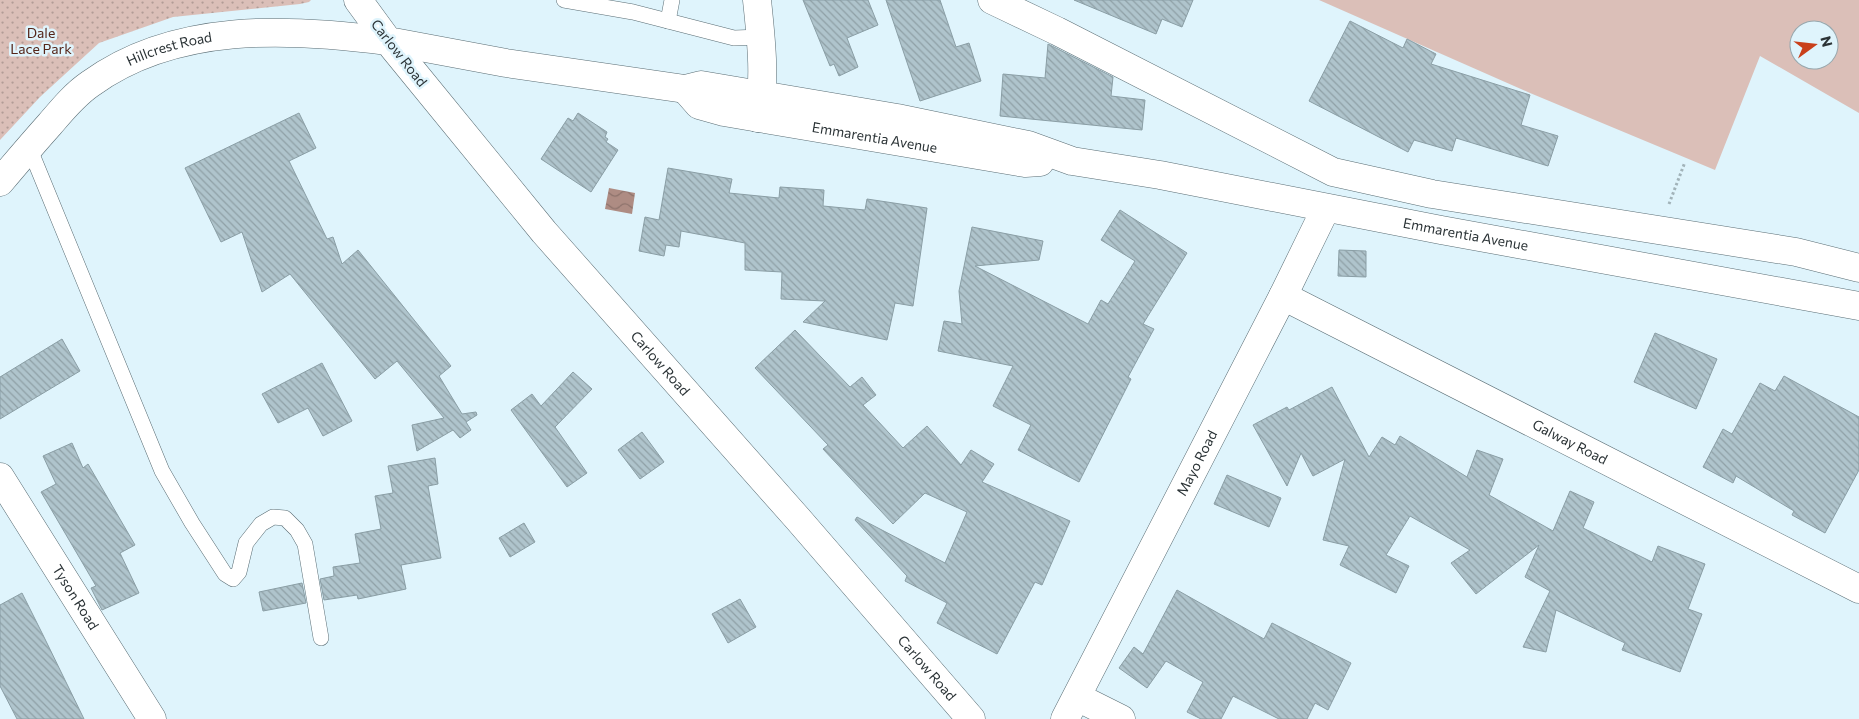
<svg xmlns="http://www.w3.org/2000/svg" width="1859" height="719" font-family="Commissioner,sans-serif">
  <defs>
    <pattern id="park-dots" width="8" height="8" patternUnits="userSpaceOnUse" patternTransform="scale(1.25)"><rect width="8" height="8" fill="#dbbfb8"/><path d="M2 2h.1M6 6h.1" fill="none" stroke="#b29c96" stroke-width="1.8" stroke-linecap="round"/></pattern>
    <pattern id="water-waves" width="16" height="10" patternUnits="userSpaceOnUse" patternTransform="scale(1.25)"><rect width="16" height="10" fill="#ae8c83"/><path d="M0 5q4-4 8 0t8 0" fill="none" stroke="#8e736c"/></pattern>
    <pattern id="building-back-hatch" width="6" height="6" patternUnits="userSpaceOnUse" patternTransform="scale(1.25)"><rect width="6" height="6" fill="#afc4cc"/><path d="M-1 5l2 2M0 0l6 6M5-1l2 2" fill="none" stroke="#8fa0a6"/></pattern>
  </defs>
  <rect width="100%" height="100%" fill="#dff4fc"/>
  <!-- grass -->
  <path fill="#dbbfb8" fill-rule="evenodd" d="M1319,0H1859V113L1760,56L1715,170L1530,93ZM1799,30H1829V60H1799Z"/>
  <!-- park -->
  <path fill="url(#park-dots)" d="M0,0H311L309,2L300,4L173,17L99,43L40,97L0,140Z"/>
  <!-- water -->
  <path fill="url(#water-waves)" d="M609,188L635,193L632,214L605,209Z"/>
  <!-- building -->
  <g fill="url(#building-back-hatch)" stroke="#8a9ea5">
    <path d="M803,0H868L878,25L847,38L858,67L839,76L834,64L830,66Z"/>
    <path d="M886,0H940L956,47L969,43L981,81L920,101Z"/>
    <path d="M1074,0H1193L1182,27L1162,19L1156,34Z"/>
    <path d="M1350,21L1403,48L1407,39L1436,54L1431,64L1530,95L1521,125L1558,136L1548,166L1456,138L1452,151L1414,140L1408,152L1309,101Z"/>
    <path d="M1048,44L1113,77L1111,96L1145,100L1142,130L1000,116L1003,74L1045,78Z"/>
    <path d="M299,113L316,148L289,161L327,239L333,237L342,264L358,250L451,366L439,376L462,414L476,412L477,415L466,422L471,430L460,438L453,430L417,451L412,425L444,418L397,361L375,379L290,274L262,292L242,232L221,242L185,168Z"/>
    <path d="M578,113L607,132L605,137L608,139L606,142L618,150L591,192L541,159L568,118L573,121Z"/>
    <path d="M668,168L732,179L729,193L779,198L780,187L824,190L823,206L865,210L867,199L927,208L913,306L895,303L887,340L803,322L825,301L781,299L782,272L745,270V243L681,231L679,247L666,245L664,256L639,251L645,217L659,220Z"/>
    <path d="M1120,210L1187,253L1143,324L1154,329L1128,377L1131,379L1079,482L1018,450L1031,425L993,406L1013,366L938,351L944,321L962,324L959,291L972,227L1043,241L1039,260L975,266L1088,324L1101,300L1108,304L1135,261L1101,240Z"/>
    <path d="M1339,250L1366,251V277L1338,276Z"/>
    <path d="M795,330L850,387L862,377L876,395L863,405L903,448L927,426L961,465L971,450L994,464L982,482L1070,521L1042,585L1035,582L997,654L937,623L947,603L905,581L907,576L855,520L857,517L945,563L967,512L925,493L893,524L823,449L828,445L755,368Z"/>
    <path d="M1655,333L1717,359L1696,409L1634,382Z"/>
    <path d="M62,339L80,371L0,419V377Z"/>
    <path d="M322,363L352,421L323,436L308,408L278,423L262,394Z"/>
    <path d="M573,372L592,389L555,427L587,473L567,487L511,410L532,394L541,406Z"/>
    <path d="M1784,376L1859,417V470L1825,533L1792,515L1794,511L1736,476L1733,483L1703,467L1723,429L1732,434L1760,383L1775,391Z"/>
    <path d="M1332,387L1369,457L1382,437L1395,445L1400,436L1467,477L1477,450L1503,459L1489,495L1553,531L1570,491L1594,502L1583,528L1652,562L1658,546L1705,564L1688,609L1702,614L1680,672L1622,650L1625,643L1556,610L1546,652L1523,647L1550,591L1525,577L1539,545L1476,594L1451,563L1470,550L1410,516L1386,555L1409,566L1396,593L1340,565L1349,546L1323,540L1345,459L1313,476L1301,453L1287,486L1253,425L1287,407L1289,410Z"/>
    <path d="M642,432L664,462L640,479L618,450Z"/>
    <path d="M72,443L83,468L88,464L135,545L120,553L139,593L102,610L91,588L96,586L41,492L56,484L43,456Z"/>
    <path d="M435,458L438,484L428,486L441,558L401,565L406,589L358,599L357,595L324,600L320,579L334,576L333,567L360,563L355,534L381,529L375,496L393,493L388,466Z"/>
    <path d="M1227,475L1281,498L1269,527L1214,504Z"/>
    <path d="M524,523L535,542L510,557L499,538Z"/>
    <path d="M302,583L306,603L263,611L259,592Z"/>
    <path d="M1177,590L1264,639L1272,623L1351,663L1328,710L1315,703L1307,719H1279L1233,696L1221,719H1201L1187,712L1203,682L1166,661L1147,688L1119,668L1134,647L1143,654Z"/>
    <path d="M22,593L43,635L84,719H17L0,686V605Z"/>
    <path d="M740,599L756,627L728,643L712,614Z"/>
  </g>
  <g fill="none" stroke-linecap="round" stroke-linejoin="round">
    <defs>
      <g id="lane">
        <path d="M564,0L633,12L734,38L761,37"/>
        <path d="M668,21L672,0"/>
        <path d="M29,147L162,471L192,523L225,574L233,579L239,572L246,543L261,524L273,517L285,518L297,530L305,544L321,638"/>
      </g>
      <g id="street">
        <path d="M757,0C761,39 766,79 758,118"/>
        <path d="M992,0L1057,31L1333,172L1432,194L1796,252L1859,268"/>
        <path id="s1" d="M0,182C16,163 33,143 50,124C62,110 74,95 90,84C175,22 289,28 388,41L544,232L798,519L971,719"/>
        <path id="s2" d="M1283,296L1859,589"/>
        <path id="s3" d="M0,477L152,719"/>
        <path d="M1077,697L1121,719"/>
        <path id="s4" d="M1065,719L1283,296L1326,208"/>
      </g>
      <g id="secondary">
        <path id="s5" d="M358,0L388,41L506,63L685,89L701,85L897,118L1028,145L1072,161L1160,175L1441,230L1859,306"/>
        <path id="s6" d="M685,89L699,105L724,112L1025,163L1040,162"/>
      </g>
    </defs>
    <!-- lane casing -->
    <use href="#lane" stroke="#5a6d74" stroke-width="16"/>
    <!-- street casing -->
    <use href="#street" stroke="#5a6d74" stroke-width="29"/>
    <!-- secondary casing -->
    <use href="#secondary" stroke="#5a6d74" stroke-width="29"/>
    <!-- path -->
    <path stroke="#a2b3b9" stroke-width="3" stroke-dasharray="2.5 2.5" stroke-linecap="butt" d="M1669,204L1685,162"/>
    <!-- lane -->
    <use href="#lane" stroke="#fff" stroke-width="15"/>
    <!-- street -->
    <use href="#street" stroke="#fff" stroke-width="28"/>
    <!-- secondary -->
    <use href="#secondary" stroke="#fff" stroke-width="28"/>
  </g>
  <g text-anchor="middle" stroke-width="5" stroke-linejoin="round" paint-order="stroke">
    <!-- park labels -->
    <g font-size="14" fill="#55261a" stroke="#dff4fc">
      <text x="41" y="38">Dale<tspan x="41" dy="16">Lace Park</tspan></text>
    </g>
    <!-- street labels -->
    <g font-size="14" fill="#2b3336" stroke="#dff4fc">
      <text dy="5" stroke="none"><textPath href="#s1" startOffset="221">Hillcrest Road</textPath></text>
      <text transform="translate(399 53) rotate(52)" y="5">Carlow Road</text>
      <text dy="5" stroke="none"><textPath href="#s6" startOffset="200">Emmarentia Avenue</textPath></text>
      <text dy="5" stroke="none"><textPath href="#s5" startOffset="1148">Emmarentia Avenue</textPath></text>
      <text dy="5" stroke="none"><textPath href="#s1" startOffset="864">Carlow Road</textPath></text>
      <text dy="5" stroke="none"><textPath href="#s2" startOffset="322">Galway Road</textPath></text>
      <text dy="5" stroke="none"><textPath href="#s4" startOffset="288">Mayo Road</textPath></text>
      <text dy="5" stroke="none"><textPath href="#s3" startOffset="142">Tyson Road</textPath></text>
      <text dy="5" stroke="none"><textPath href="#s1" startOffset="1269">Carlow Road</textPath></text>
    </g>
  </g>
  <!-- north arrow -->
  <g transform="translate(1814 45) rotate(75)"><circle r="24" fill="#dff4fc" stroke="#97a7ad"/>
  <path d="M0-4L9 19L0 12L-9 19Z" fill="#c9401b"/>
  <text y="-8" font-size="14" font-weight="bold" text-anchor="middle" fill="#2b3336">N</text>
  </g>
</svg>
